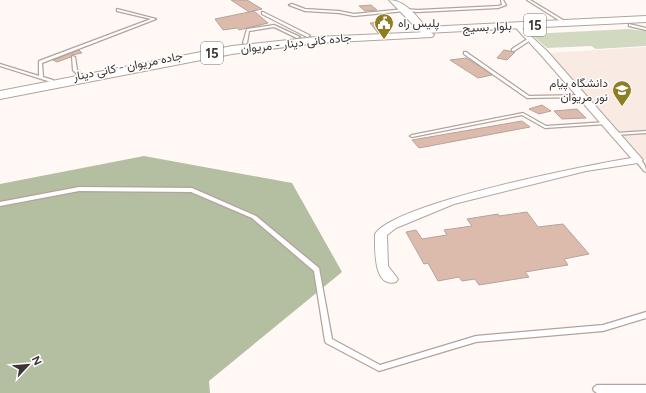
<svg xmlns="http://www.w3.org/2000/svg" width="646" height="393" font-family="Figtree,Vazirmatn,sans-serif">
  <rect width="100%" height="100%" fill="#fff8f5"/>
  <!-- built -->
  <path fill="#faeae4" d="M646,47V161L549,53Z"/>
  <!-- green -->
  <path fill="#d1d9c1" d="M628,29L646,31V46L596,49L591,46L547,48L531,34Z"/>
  <!-- forest -->
  <path fill="#b4bea0" d="M144,156L292,183L342,272L209,381L210,393H0V184Z"/>
  <!-- building -->
  <g fill="#dcbbac" stroke="#b4a49d">
    <path d="M231,0H247L262,9L249,12Z"/>
    <path d="M371,5L377,10L365,11L359,6Z"/>
    <path d="M254,11L268,23L239,30L237,28L223,30L215,19Z"/>
    <path d="M381,22L389,32L378,33L370,23Z"/>
    <path d="M79,50L82,53L72,55L71,57L57,62L53,60Z"/>
    <path d="M504,50L515,52L507,60L497,58Z"/>
    <path d="M466,58L481,67L492,75L478,78L450,60Z"/>
    <path d="M542,105L551,111L539,114L529,109Z"/>
    <path d="M577,109L586,118L562,119L554,111Z"/>
    <path d="M522,121L530,127L419,148L412,140Z"/>
    <path d="M527,212L538,227L563,224L589,254L564,259L568,265L525,272L529,277L479,285L475,279L462,281L459,277L438,281L428,263L424,264L406,232L416,230L422,239L447,235L444,230L472,226L467,219L498,214L499,216Z"/>
  </g>
  <g fill="none" stroke-linecap="round" stroke-linejoin="round">
    <defs>
      <g id="service">
        <path d="M501,0H503L506,5L498,8L418,12L405,11L354,16L339,13L305,11L289,5L292,4L305,9L339,11L354,14L405,9L418,10L498,6L502,5Z"/>
        <path d="M527,0H530L568,23L565,24Z"/>
        <path d="M117,9L156,19L42,63L43,77L53,80V82H51L0,66V64L39,76V61L151,19L117,11Z"/>
        <path d="M263,12L309,35L310,36L307,37L262,14V12Z"/>
        <path d="M629,24L646,28V30L629,26Z"/>
        <path d="M274,25L300,37L297,38L274,27L249,31L247,43L245,44L243,43L247,29Z"/>
        <path d="M529,38L532,39L514,51H512V49Z"/>
        <path d="M464,52H466L529,96L582,95L584,96L582,97L527,98L464,54Z"/>
        <path d="M72,56L75,57L77,70L81,74V76H79L73,70Z"/>
        <path d="M523,113L546,126L606,122L608,123L606,124L545,128L522,115L412,137L410,136L412,135Z"/>
        <path d="M646,131V133L616,135L614,134L616,133Z"/>
        <path d="M638,158C643,161 646,166 646,172L644,171L635,160Z"/>
        <path d="M79,187L192,188L256,216L319,268L332,339L380,365L476,336L603,325L646,312V318L603,331L476,342L379,371L326,343L325,341L314,271L252,218L191,192L79,191L0,206V202Z"/>
        <path d="M597,385H646V393H597L594,391L593,389L594,387Z"/>
      </g>
      <path id="minor" d="M515,25H519L547,51L643,160L638,163L586,171L454,204L396,228L387,235L388,266L398,279L396,282C373,289 375,247 375,234C395,203 588,165 631,158L541,55L515,27Z"/>
      <path id="secondary" d="M389,0C407,0 420,21 431,33V37H425Z"/>
      <path id="primary" d="M646,16V22L425,33L420,30L425,27Z"/>
      <path id="trunk" d="M428,32L432,33L434,35L432,37L316,43L232,54L0,99V91L232,46L316,37Z"/>
    </defs>
    <!-- service casing -->
    <use href="#service" stroke="#b3a39c" stroke-width="2.5"/>
    <!-- minor casing -->
    <use href="#minor" stroke="#b3a39c" stroke-width="2"/>
    <!-- secondary casing -->
    <use href="#secondary" stroke="#b3a39c" stroke-width="2"/>
    <!-- primary casing -->
    <use href="#primary" stroke="#b3a39c" stroke-width="2"/>
    <!-- trunk casing -->
    <use href="#trunk" stroke="#b3a39c" stroke-width="2"/>
    <!-- service -->
    <use href="#service" fill="#fff" fill-rule="evenodd"/>
    <!-- minor -->
    <use href="#minor" fill="#fff" fill-rule="evenodd"/>
    <!-- secondary -->
    <use href="#secondary" fill="#fff" fill-rule="evenodd"/>
    <!-- primary -->
    <use href="#primary" fill="#fff" fill-rule="evenodd"/>
    <!-- trunk -->
    <use href="#trunk" fill="#fff" fill-rule="evenodd"/>
  </g>
  <!-- icons -->
  <defs>
    <symbol id="civic-pin" viewBox="-11 -11 22 30"><path d="M0 17L-7.5 6A9.5 9.5 0 1 1 7.5 6Z" fill="#8e7d23" stroke="#fff"/><path d="M-.6-6.5H3V-4.5H.6V-3L4-1V1h2V6H-6V1h2V-1L-.6-3ZM-1.2 2.5V6h2.4V2.5Z" fill="#fff"/></symbol>
    <symbol id="university-pin" viewBox="-11 -11 22 30"><path d="M0 17L-7.5 6A9.5 9.5 0 1 1 7.5 6Z" fill="#8e7d23" stroke="#fff"/><path d="M0-5L7-2L0 1L-7-2ZM-4 1L0 2.5L4 1V4Q0 6-4 4Z" fill="#fff"/></symbol>
  </defs>
  <g fill-rule="evenodd">
    <use href="#civic-pin" x="373" y="12" width="22" height="30"/>
    <use href="#university-pin" x="611" y="79" width="22" height="30"/>
  </g>
  <g text-anchor="middle" stroke-width="3" stroke-linejoin="round" paint-order="stroke">
    <!-- far-poi labels -->
    <g font-size="12" fill="#3d3734" stroke="#fff" text-anchor="start">
      <text x="398" y="27">پلیس راه</text>
      <text x="608" y="87" text-anchor="end">دانشگاه پیام<tspan x="608" dy="14">نور مریوان</tspan></text>
    </g>
    <!-- far-street labels -->
    <g font-size="12" fill="#3d3734" stroke="#fff">
      <text transform="translate(487 27) rotate(-3)" y="4">بلوار بسیج</text>
      <text transform="translate(296 43) rotate(-6)" y="4">جاده کانی دینار - مریوان</text>
      <text transform="translate(128 66) rotate(-11)" y="4">جاده مریوان - کانی دینار</text>
    </g>
    <!-- shield labels -->
    <g fill="#fff" stroke="#777371" stroke-width="1">
      <rect x="524" y="14" width="22" height="22" rx="3"/>
      <rect x="201" y="42" width="22" height="22" rx="3"/>
    </g>
    <g font-size="13" font-weight="bold" fill="#3d3734">
      <text x="535" y="30">15</text>
      <text x="212" y="58">15</text>
    </g>
  </g>
  <!-- north arrow -->
  <g transform="translate(28 365) rotate(64)" stroke="#ffffff" stroke-width="3" paint-order="stroke">
  <path d="M0-3L7 15L0 10L-7 15Z" fill="#3d3734"/>
  <text y="-6" font-size="11" font-weight="bold" text-anchor="middle" fill="#3d3734">N</text>
  </g>
</svg>
